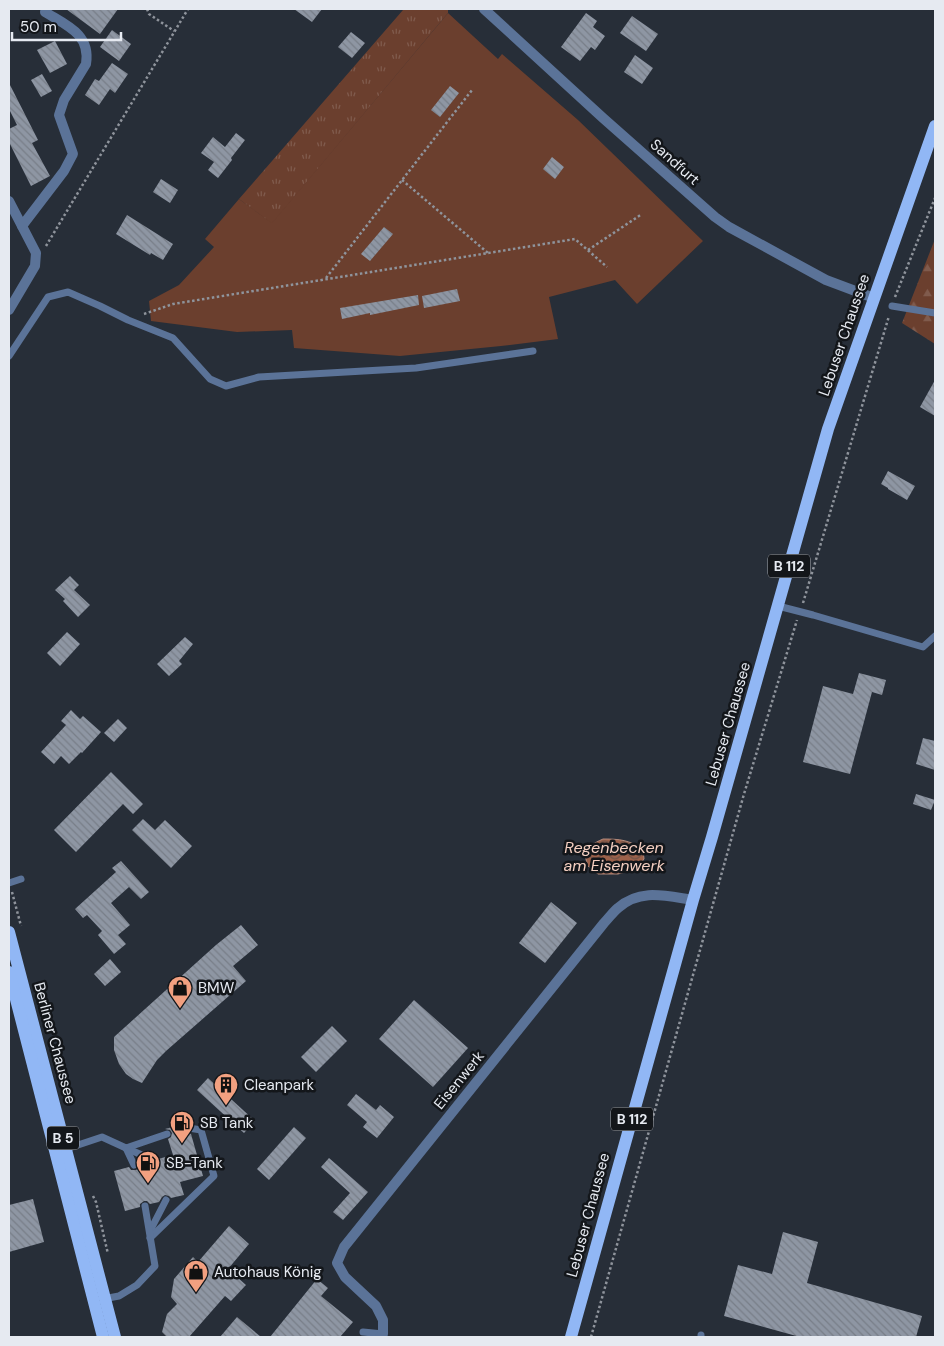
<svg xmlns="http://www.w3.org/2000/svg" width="944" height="1346" font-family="'DM Sans',sans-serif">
  <defs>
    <pattern id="grass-tufts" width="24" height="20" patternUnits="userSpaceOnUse" patternTransform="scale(1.25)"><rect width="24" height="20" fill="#6b3f2e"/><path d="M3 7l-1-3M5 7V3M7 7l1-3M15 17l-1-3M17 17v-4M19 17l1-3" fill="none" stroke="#805b4d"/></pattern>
    <pattern id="forest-firs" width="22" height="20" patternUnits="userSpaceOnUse" patternTransform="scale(1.25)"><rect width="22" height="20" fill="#6b3f2e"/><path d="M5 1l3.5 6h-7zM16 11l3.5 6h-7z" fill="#805b4d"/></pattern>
    <pattern id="water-waves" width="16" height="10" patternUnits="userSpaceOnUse" patternTransform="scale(1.25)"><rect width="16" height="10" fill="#9c614a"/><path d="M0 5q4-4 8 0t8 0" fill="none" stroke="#705449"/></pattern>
    <pattern id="building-back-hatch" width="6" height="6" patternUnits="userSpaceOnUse" patternTransform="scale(1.25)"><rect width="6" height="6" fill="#8e96a3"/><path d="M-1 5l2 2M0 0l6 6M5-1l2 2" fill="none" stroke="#787e88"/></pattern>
  </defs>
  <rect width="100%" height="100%" fill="#272e38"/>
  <!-- grass -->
  <path fill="url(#grass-tufts)" d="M402,9H448V13L272,224L239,199L403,10Z"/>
  <!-- forest -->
  <path fill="url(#forest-firs)" d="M935,239V344L902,323Z"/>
  <!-- green -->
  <path fill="#6b3f2e" d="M448,13L498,59L502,54L578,120L703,241L637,304L615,280L549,297L558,339L501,346L400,356L294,348L292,330L237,332L151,321L149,301L179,285L214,247L205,239L239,199L272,223Z"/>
  <!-- water -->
  <path fill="url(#water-waves)" stroke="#b28a7c" d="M603,839C621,839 628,840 643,849L644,859L636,869L618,874H598L588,866L585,856C588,846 594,843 603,839Z"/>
  <!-- building -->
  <g fill="url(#building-back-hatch)">
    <path d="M66,9H118L100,34Z"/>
    <path d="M294,9H322L312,22Z"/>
    <path d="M586,13L597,21L593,27L605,36L595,50L591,47L580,61L561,47Z"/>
    <path d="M632,16L658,34L646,51L620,33Z"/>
    <path d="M112,30L131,44L119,61L100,47Z"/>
    <path d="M351,32L365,43L352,58L338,47Z"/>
    <path d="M55,41L67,64L50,73L37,50Z"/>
    <path d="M635,55L653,68L642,84L624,72Z"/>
    <path d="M112,63L128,74L115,93L110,89L99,105L85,95L95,79L99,81Z"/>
    <path d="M42,74L52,91L41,97L31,80Z"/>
    <path d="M9,83L38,140L32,143L50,176L31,186L9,142V129L17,125L9,109Z"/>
    <path d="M450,86L459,93L440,117L431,110Z"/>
    <path d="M236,133L245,140L231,158L232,160L218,178L208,170L214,162L201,153L213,137L225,147Z"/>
    <path d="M552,157L564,167L555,179L543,169Z"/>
    <path d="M161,179L178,190L170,203L153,192Z"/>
    <path d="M127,215L173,244L163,260L151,253L150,255L116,234Z"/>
    <path d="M384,227L393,234L370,261L361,254Z"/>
    <path d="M457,289L460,301L424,308L422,296Z"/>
    <path d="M418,295L419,305L370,315V313L342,319L340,308Z"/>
    <path d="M935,380V416L920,407Z"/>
    <path d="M888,471L915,486L907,500L888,489V488L881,484Z"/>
    <path d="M70,576L79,585L74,590L90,605L78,617L63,601L65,599L55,590Z"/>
    <path d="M67,632L80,644L60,666L47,653Z"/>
    <path d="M185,637L193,644L179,661L182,664L169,676L157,664Z"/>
    <path d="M859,673L886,680L882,695L872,692L850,774L803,762L823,686L853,694Z"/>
    <path d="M71,710L80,719L83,716L101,732L82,753L81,752L69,764L61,756L54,764L41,752L66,725L61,721Z"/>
    <path d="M118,719L127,728L114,742L104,733Z"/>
    <path d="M923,738L935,741V770L916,764Z"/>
    <path d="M111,772L143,804L133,814L123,804L76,852L54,830Z"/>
    <path d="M916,794L935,800L931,810L913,804Z"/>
    <path d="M143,819L155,830L165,820L192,846L171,868L132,830Z"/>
    <path d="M121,861L149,892L141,899L129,887L111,903L130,925L118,935L126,944L114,954L98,935L102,931L87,915L83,918L75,909L116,872L112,868Z"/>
    <path d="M551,902L577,923L545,963L519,943Z"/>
    <path d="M241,925L258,945L233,966L246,981L166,1051L157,1060L142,1083L133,1079L126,1074L119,1064L114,1050V1037L216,945Z"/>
    <path d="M110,959L121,972L105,986L94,974Z"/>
    <path d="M414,1000L468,1048L433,1087L379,1039Z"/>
    <path d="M332,1026L347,1041L316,1072L301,1057Z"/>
    <path d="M208,1078L255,1121L244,1133L197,1090Z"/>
    <path d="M356,1094L376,1110L380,1105L394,1117L377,1138L363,1127L367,1122L347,1105Z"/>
    <path d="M188,1123L185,1125L184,1129L186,1132L191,1134L203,1176L180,1182L184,1195L171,1198L169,1196L165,1195L162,1197L159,1202L150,1204L147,1201H144L140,1204V1207L125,1211L114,1171L129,1167L131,1170H136L139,1168V1164L145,1162L154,1165L158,1163V1159L173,1155L168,1139L171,1137L172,1133L170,1130L165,1129Z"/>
    <path d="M294,1127L306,1138L269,1180L257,1169Z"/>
    <path d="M329,1158L368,1192L343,1220L333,1212L350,1193L321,1167Z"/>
    <path d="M33,1199L44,1242L9,1252V1205Z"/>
    <path d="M229,1226L249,1244L228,1269L246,1285L231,1301L225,1296L189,1337H167L162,1332L167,1314L177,1304L171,1297L174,1279L193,1257L198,1262Z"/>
    <path d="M783,1232L818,1242L807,1283L922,1316L916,1337H800L724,1316L738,1265L772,1274Z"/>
    <path d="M317,1279L328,1288L321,1296L353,1322L340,1337H270Z"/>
    <path d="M237,1317L261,1337H220Z"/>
  </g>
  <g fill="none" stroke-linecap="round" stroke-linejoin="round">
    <!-- path -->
    <g stroke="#8f949c" stroke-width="2.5" stroke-dasharray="2.5 2.5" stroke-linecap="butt">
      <path d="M147,9L149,14L174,31"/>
      <path d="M402,180L488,253"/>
      <path d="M46,246L188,9"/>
      <path d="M588,250L642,214"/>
      <path d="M326,278L472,90"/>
      <path d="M895,297L935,198"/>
      <path d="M144,314L173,304L575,239L607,267"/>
      <path d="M803,603L889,316"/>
      <path d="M12,892L21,926"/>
      <path d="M93,1196L96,1202L108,1254"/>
      <path d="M591,1337L744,794L797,620"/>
    </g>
    <!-- lane -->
    <g stroke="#5b7398" stroke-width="7">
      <path d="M892,306L935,313"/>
      <path d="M9,356L48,297L68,292L100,306L128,320L173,338L210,379L226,386L259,377L416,368L533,351"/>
      <path d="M778,606L813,615L923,647L935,636"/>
      <path d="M9,883L21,879"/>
      <path d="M126,1148L167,1134"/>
      <path d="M126,1148L153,1160"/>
      <path d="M66,1149L102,1137L126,1148L134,1165"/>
      <path d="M150,1231L166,1200"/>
      <path d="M150,1238L214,1176L201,1130L189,1128"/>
      <path d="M103,1299L119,1296L137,1285L155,1266L145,1206"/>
      <path d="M363,1332L383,1334"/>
      <path d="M701,1337V1335"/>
    </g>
    <!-- street -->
    <g stroke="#5b7398" stroke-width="10">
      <path d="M484,9L603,118L715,217L729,227L826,280L874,298"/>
      <path d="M9,201L36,253L35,266L9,310"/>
      <path d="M22,226L64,171L73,154L59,115L64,100L86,64C91,34 66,25 45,12"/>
      <path d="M380,1337L383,1334V1320L376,1306L345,1277L337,1263L344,1247L604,923C609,918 613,912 618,908C640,888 666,896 693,900"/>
    </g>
    <!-- primary -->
    <g stroke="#91b7f5" stroke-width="12">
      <path d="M9,932L115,1337"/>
      <path d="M9,972L103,1337"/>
      <path d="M571,1337L693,900L712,837L828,429L935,126"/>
    </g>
  </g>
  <!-- icons -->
  <defs>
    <symbol id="shop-pin" viewBox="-11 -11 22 30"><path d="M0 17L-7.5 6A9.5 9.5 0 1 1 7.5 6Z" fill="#f2a080" stroke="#13161a"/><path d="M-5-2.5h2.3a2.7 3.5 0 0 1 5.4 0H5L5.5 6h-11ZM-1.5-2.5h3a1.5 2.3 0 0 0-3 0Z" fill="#111"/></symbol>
    <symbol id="building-pin" viewBox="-11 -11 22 30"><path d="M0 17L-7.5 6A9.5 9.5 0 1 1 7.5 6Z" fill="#f2a080" stroke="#13161a"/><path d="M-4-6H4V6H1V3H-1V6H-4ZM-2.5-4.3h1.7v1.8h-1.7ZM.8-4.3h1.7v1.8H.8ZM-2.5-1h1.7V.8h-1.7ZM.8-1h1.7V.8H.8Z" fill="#111"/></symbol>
    <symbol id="fuel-pin" viewBox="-11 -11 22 30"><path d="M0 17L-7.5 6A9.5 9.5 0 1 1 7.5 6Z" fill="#f2a080" stroke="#13161a"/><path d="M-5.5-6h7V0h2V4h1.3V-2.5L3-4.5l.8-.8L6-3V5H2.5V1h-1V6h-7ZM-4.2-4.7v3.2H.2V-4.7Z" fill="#111"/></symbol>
  </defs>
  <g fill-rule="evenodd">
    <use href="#shop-pin" x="166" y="974" width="28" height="38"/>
    <use href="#building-pin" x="212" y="1071" width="28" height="38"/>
    <use href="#fuel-pin" x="168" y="1109" width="28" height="38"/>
    <use href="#fuel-pin" x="134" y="1149" width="28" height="38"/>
    <use href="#shop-pin" x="182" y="1258" width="28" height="38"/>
  </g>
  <g text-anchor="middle" stroke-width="5" stroke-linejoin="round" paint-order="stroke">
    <!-- shield labels -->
    <g fill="#13161a" stroke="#a7aab0" stroke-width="1">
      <rect x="768" y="554.5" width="42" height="23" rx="4"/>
      <rect x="611" y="1107.5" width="42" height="23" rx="4"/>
      <rect x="47" y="1126.5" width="32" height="23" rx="4"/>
    </g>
    <g font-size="14" font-weight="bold" fill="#e6eaf1">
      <text x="789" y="571">B 112</text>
      <text x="632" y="1124">B 112</text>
      <text x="63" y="1143">B 5</text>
    </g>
    <!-- street labels -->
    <g font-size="15" fill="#e6eaf1" stroke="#13161a">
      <text transform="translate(675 162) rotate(42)" y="5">Sandfurt</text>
      <text transform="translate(844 335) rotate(-71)" y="5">Lebuser Chaussee</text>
      <text transform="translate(728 724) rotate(-74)" y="5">Lebuser Chaussee</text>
      <text transform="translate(55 1043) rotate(75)" y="5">Berliner Chaussee</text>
      <text transform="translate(459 1080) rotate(-51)" y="5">Eisenwerk</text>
      <text transform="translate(588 1215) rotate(-75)" y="5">Lebuser Chaussee</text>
    </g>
    <!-- poi labels -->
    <g font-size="15" fill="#e6eaf1" stroke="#13161a" text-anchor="start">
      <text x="198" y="993">BMW</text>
      <text x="244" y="1090">Cleanpark</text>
      <text x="200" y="1128">SB Tank</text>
      <text x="166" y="1168">SB-Tank</text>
      <text x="214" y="1277">Autohaus König</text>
    </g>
    <!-- water labels -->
    <g font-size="16" font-style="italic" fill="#f4cfc1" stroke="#13161a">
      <text x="614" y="853">Regenbecken<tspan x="614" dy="18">am Eisenwerk</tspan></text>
    </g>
  </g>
  <!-- border -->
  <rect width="944" height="1346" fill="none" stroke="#e6eaf1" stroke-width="20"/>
  <!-- scale -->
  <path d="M12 32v8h109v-8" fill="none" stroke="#e6eaf1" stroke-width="2.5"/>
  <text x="20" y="32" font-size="15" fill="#e6eaf1" stroke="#13161a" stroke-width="4" paint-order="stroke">50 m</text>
</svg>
